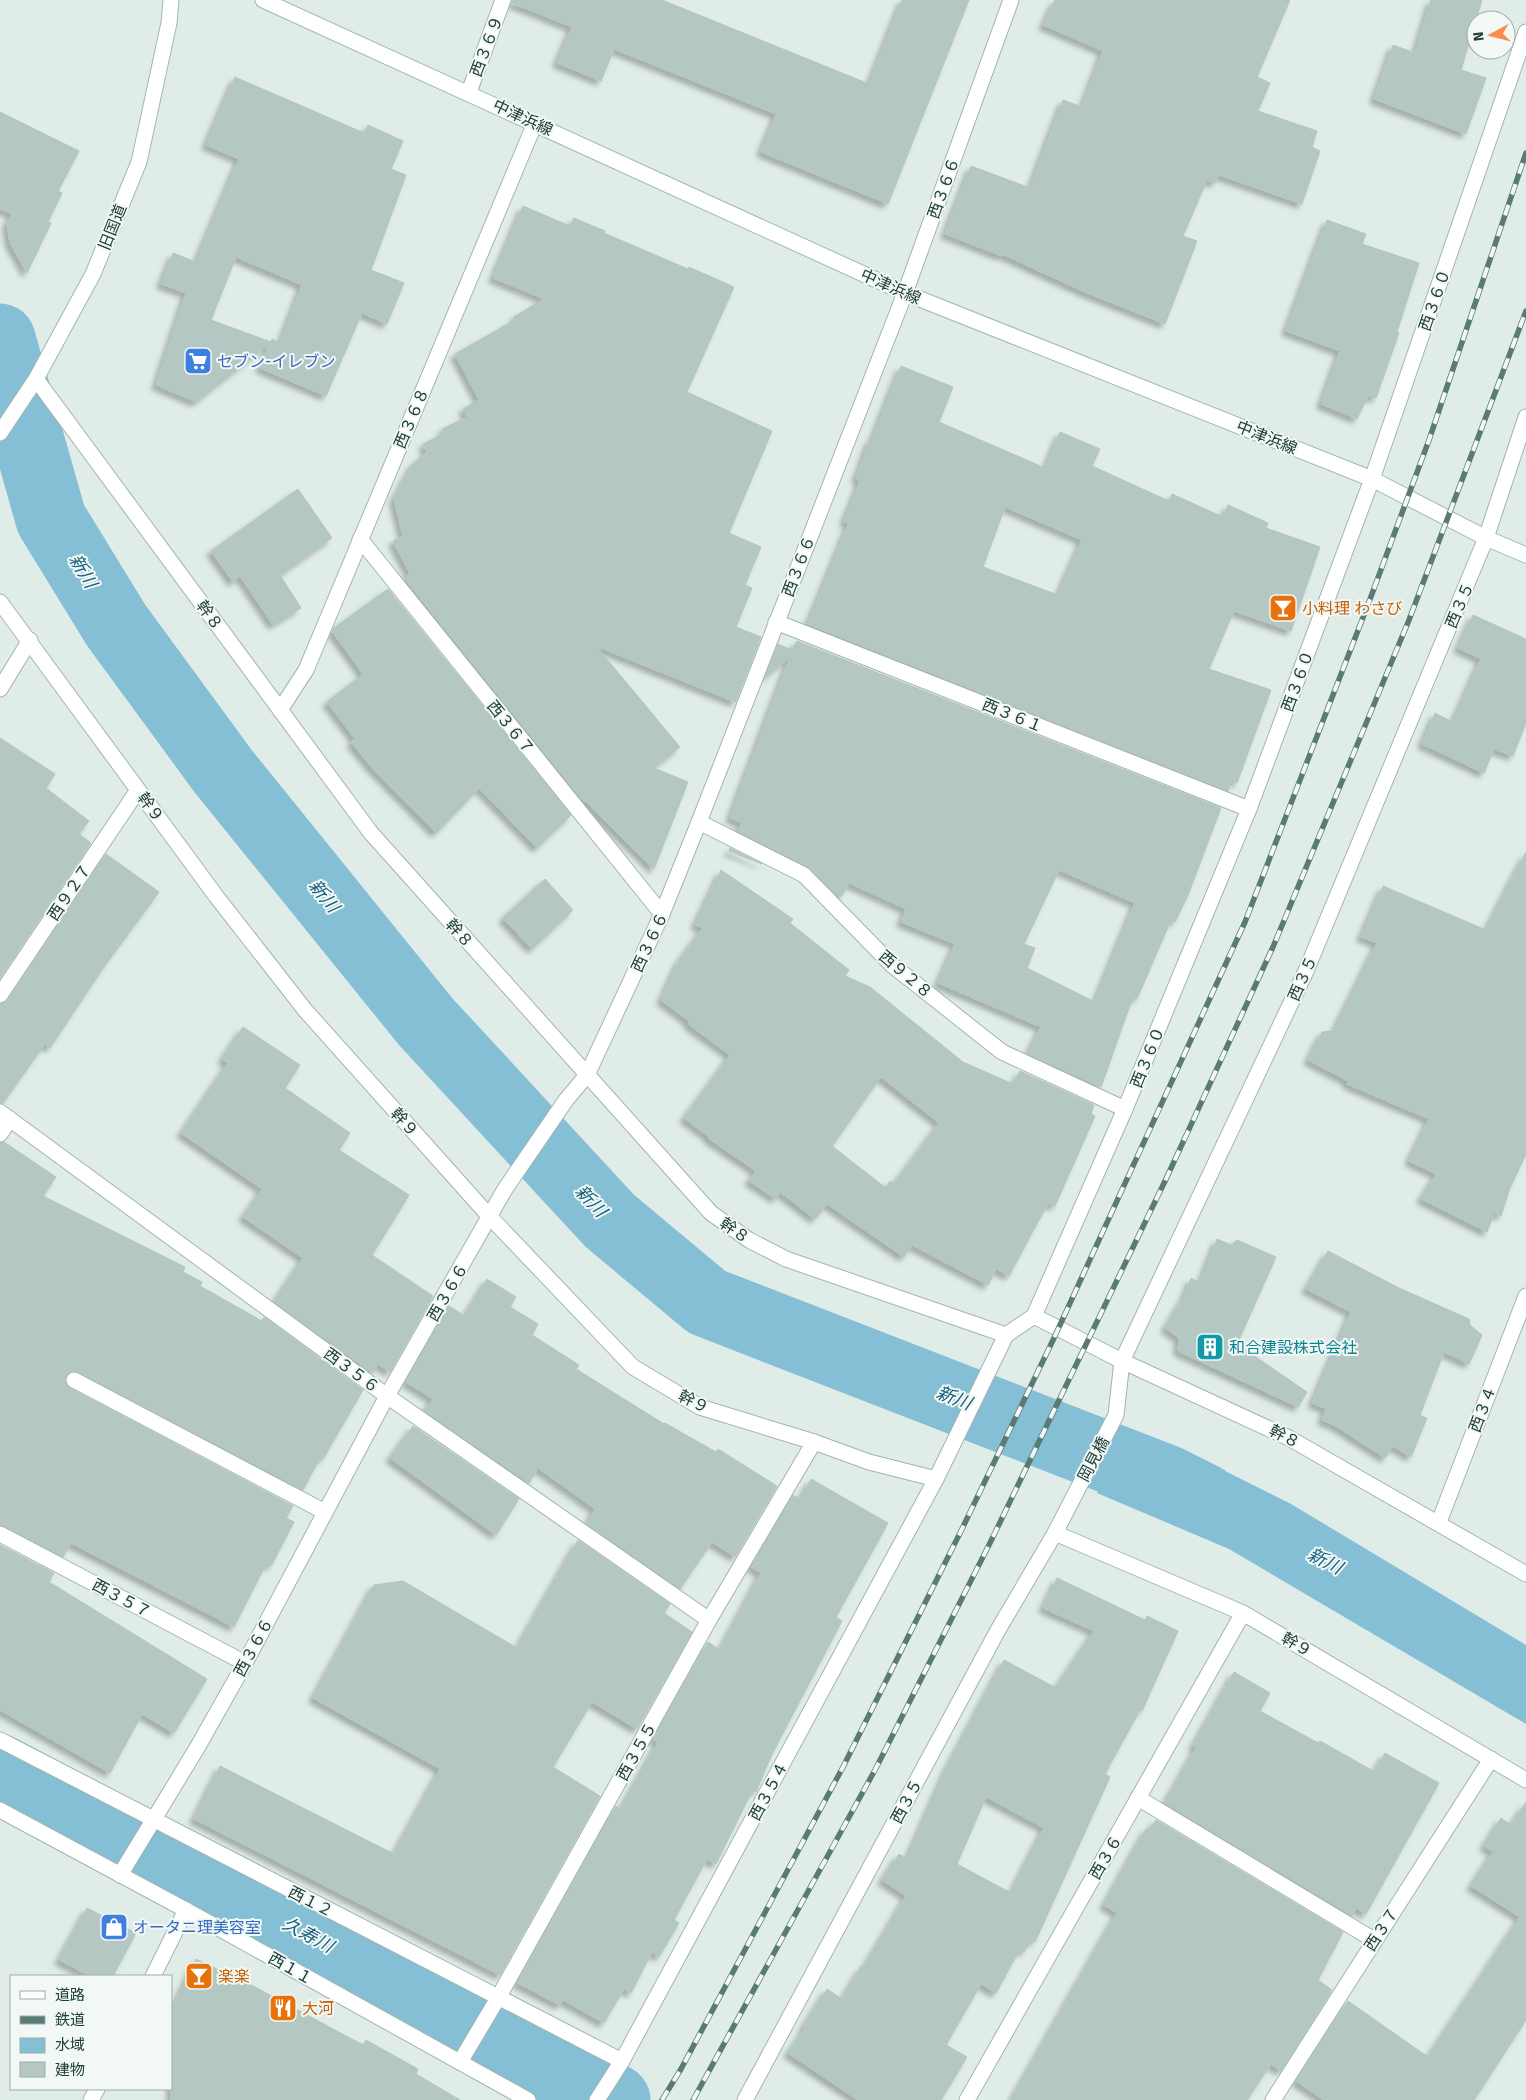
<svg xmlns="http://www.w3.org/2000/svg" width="1526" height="2100" font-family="'Fira Sans','Noto Sans JP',sans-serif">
  <defs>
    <filter id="shadow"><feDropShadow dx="-4.5" dy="4.5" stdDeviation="2.5" flood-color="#0004"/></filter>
  </defs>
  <rect width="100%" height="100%" fill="#e0ece8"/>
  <!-- water -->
  <path fill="#84bfd5" d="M1122,1445L1167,1454L1229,1473L1291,1504L1526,1645V1724L1229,1549L1097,1493Z"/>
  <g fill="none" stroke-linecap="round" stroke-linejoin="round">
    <!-- river -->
    <g stroke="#84bfd5" stroke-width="71">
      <path d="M0,339L51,519L116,625L223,771L426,1022L610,1221L707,1302L1166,1480L1204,1499"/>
      <path d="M0,1770L258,1906L544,2064L615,2100"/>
    </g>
  </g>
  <!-- building -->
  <g fill="#b5c7c2" stroke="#b2c6c0" fill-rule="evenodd" filter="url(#shadow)">
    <path d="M512,0H662L869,84L902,0H969L888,204L761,152L776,114L614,49L601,81L557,63L572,27L512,3Z"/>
    <path d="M1055,0H1290L1257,77L1270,83L1258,111L1317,131L1312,147L1320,151L1302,204L1219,175L1215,183L1207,180L1183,236L1197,241L1165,324L1087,293L1002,254V256L945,234L971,166L1030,188L1063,100L1082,107L1103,51L1043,25Z"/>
    <path d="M1431,0H1482L1461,70L1486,78L1466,134L1374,99L1393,45L1415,53Z"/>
    <path d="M235,77L364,133L368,125L403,141L391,169L406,175L371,270L404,283L387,324L362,313L326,396L260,368L270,343L196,402L156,385L186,293L161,284L173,253L196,262L239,159L206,145ZM236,257L302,285L280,343L272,339L271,342L211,320Z"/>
    <path d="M0,112L79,151L58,191L62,193L48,222L51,223L27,273L10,243L7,224L12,214L0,209Z"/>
    <path d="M523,206L570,226L574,218L605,231L604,233L688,269L689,267L734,287L687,392L772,431L729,533L761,547L745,585L752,588L736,627L761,637L736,701L735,702L596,646L680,747L654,768L688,782L654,869L585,801L584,802L404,578L410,574L393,541L403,536L394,499L412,465L427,452L423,444L445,433L442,429L467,417L463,409L479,400L455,354L515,320L514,317L544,299L493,278Z"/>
    <path d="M1327,220L1366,234L1362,244L1419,263L1397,332L1399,333L1376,398L1368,396L1357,419L1321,404L1340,351L1286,331Z"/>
    <path d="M901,366L953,387L939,422L1045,468L1060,432L1100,449L1092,466L1169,501L1172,494L1223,517L1228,505L1268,523L1266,528L1320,547L1291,631L1234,611L1209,669L1271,690L1237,783L1232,780L1228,791L808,624L849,523L844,522L860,481L856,479L870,439L872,440ZM1005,507L1082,540L1058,595L983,567Z"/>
    <path d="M298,489L332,538L280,575L301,608L273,625L240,576L233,582L211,551Z"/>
    <path d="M388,589L571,815L537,848L479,788L436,833L371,767L351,742L355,739L327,702L363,674L332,631L334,628Z"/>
    <path d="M1473,615L1526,639V723L1513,756L1494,749L1484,773L1422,744L1435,713L1453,722L1481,659L1458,648Z"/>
    <path d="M797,641L1221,808L1188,895L1175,922L1171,920L1137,999L1133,997L1101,1087L1028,1054L1041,1027L938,983L955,944L901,922L906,909L849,883L841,897L837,895L808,867L738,831L742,823L730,818L790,657L766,677L778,644L792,650ZM1059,870L1135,903L1095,1002L1027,968L1035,948L1024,944Z"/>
    <path d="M0,738L55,774L46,788L89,821L79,834L91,843L0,978Z"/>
    <path d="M730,848L762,864L729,851Z"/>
    <path d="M1526,852V1154L1510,1188L1501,1216L1494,1213L1487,1232L1421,1199L1436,1174L1409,1161L1429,1119L1347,1084L1348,1081L1308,1060L1322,1032L1334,1031L1377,943L1361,937L1383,886L1486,930Z"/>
    <path d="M106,854L159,892L103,968L50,1048L45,1044L3,1103H0V1004L8,1000Z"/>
    <path d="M721,870L793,919L790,923L849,970L845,976L870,987L963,1062L1013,1084L1020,1071L1094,1105L1091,1114L1095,1116L1055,1206L1048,1203L1009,1276L996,1269L988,1285L912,1245L904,1257L827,1204L815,1219L780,1192L776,1199L749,1181L756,1171L708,1138L709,1137L684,1118L730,1055L688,1024L690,1022L661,1000L678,962L703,928L695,925ZM881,1077L939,1123L894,1184L890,1181L886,1188L832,1146Z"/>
    <path d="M545,879L573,910L532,949L503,918Z"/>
    <path d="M243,1027L300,1065L285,1088L350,1133L339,1150L409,1195L372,1255L433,1296L390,1372L378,1364L372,1373L274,1302L303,1258L243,1217L262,1189L181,1133L228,1063L222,1059Z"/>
    <path d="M4,1142L56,1177L43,1196L185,1267L183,1272L202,1282L200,1286L262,1321L264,1317L363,1390L323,1459L320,1458L303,1490L78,1372L73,1371L66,1375L65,1381L70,1388L293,1506L286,1518L294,1522L271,1566L266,1564L234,1627L71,1543L63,1557L0,1525V1143Z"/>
    <path d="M1217,1239L1231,1245L1237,1240L1276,1257L1237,1344L1307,1392L1298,1407L1178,1351L1179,1338L1165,1328L1184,1297L1191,1278L1200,1283Z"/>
    <path d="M1328,1251L1399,1288L1469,1319L1470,1325L1482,1335L1469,1364L1444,1352L1420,1415L1427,1418L1411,1457L1393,1446L1385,1458L1336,1426L1322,1420L1326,1409L1312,1403L1351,1312L1306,1289Z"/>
    <path d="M487,1279L516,1297L510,1307L538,1324L532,1335L579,1365L576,1369L664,1424L665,1423L716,1452L718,1449L777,1486L735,1557L712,1542L680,1589L587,1524L595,1509L538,1468L529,1483L424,1411L433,1399L406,1382L449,1306L465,1316Z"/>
    <path d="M413,1426L519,1499L496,1535L390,1458Z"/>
    <path d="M811,1479L888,1523L836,1617L842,1621L772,1754L756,1792L752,1791L716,1864L707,1859L674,1920L679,1923L659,1957L652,1952L631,1993L624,1989L604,2023L563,2000L560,2005L517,1983L616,1806L621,1809L658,1742L653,1739L708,1642L720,1650L761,1573L751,1567L793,1495L800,1499Z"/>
    <path d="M578,1540L670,1604L664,1613L692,1632L637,1729L592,1702L553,1767L600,1796L500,1975L194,1819L220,1766L394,1854L440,1769L313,1698L374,1585L403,1581L517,1648Z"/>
    <path d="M0,1545L54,1573L49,1582L207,1679L174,1733L142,1714L110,1773L0,1710Z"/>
    <path d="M1057,1578L1145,1620L1147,1616L1178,1631L1142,1711L1140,1710L1105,1774L1110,1777L1035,1942L1032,1939L1024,1952L1020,1949L996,1993L981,1984L946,2045L967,2057L941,2100H858L788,2053L805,2028L803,2027L827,1989L842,1999L861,1967L863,1969L906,1896L882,1880L899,1854L907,1859L946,1770L1004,1660L1056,1688L1094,1631L1043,1608ZM986,1797L1044,1828L1011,1893L957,1864Z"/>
    <path d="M1234,1672L1270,1693L1260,1711L1318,1743L1320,1741L1375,1772L1385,1753L1439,1783L1366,1914L1356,1908L1352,1916L1165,1803L1196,1748L1193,1746Z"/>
    <path d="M1526,1802V2020L1474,2100H1324L1296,2081L1348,2001L1428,2057L1520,1917L1471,1886L1493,1852L1484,1846L1501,1818L1511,1825Z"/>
    <path d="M1156,1820L1343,1932L1318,1980L1332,1990L1281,2071L1271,2064L1247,2100H1011L1117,1913L1104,1905L1146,1829L1149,1830Z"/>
    <path d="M87,1908L136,1933L113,1976H90L59,1960Z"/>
    <path d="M196,1959L255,1987L363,2045L366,2040L418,2069L416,2074L460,2100H171V2012Z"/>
  </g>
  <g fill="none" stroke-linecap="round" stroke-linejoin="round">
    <defs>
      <g id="street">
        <path d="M469,92L503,0"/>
        <path d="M36,379L371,833L711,1213L749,1240L786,1259L1006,1335"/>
        <path d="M360,539L662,914"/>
        <path d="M0,602L216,896L305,1010L490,1217L633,1367L700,1407L814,1442L869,1462L936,1479"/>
        <path d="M776,622L1249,809"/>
        <path d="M0,689L30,640"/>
        <path d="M280,710L306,670L535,123"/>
        <path d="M699,822L804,875L892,965L1002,1052L1125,1109"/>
        <path d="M0,995L138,790"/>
        <path d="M0,1112L387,1396L709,1620"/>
        <path d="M0,1134L10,1119"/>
        <path d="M1034,1316L1125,1109L1249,809L1372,479L1526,32"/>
        <path d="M1034,1316L1122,1361L1289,1438L1526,1574"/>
        <path d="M74,1380L325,1512"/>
        <path d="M1439,1522L1526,1296"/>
        <path d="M1055,1533L1243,1613L1526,1780"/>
        <path d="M0,1534L245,1663"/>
        <path d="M0,1740L622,2061"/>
        <path d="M1138,1798L1374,1940"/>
        <path d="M0,1810L186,1910L528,2100"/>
        <path d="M120,1875L197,1748L245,1663L387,1396L505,1189L566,1100L587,1075L662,914L699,822L905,293L1011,0"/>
        <path d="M153,1976L186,1910"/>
        <path d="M460,2062L498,1998L709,1620L814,1442"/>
        <path d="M91,2100L97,2089"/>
        <path d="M597,2100L622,2061L936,1479L1006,1335L1034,1316"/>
        <path d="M745,2100L998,1630L1055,1533L1116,1415L1122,1361L1306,971L1486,538L1526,417"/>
        <path d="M967,2100L1243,1613"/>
        <path d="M1273,2100L1491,1759"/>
      </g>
      <g id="secondary">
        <path d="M263,0L905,293L1372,479L1486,538L1526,555"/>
        <path d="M0,433L36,379L93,274L139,162L169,23L171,0"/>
      </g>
    </defs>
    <!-- street casing -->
    <use href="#street" stroke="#a3b4b0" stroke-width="17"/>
    <!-- secondary casing -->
    <use href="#secondary" stroke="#9eb9b2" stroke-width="17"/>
    <!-- street -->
    <use href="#street" stroke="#fff" stroke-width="15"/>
    <!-- secondary -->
    <use href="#secondary" stroke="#fff" stroke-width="15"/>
    <defs>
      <g id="rail">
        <path d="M662,2100L681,2069L843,1767L961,1531L1054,1338L1245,922L1369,602L1429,440L1526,153"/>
        <path d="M693,2100L875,1770L989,1545L1166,1179L1273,947L1360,738L1409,620L1526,311"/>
      </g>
    </defs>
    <!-- rail casing -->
    <use href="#rail" stroke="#5a7a75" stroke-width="5.5"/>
    <!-- rail -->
    <use href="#rail" stroke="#f1f8f6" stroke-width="4" stroke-dasharray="11" stroke-linecap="butt"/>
  </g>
  <!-- icons -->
  <defs>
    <symbol id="supermarket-square" viewBox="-11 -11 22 22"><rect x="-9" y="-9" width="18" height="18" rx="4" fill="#3f7fe0" stroke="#f1f8f6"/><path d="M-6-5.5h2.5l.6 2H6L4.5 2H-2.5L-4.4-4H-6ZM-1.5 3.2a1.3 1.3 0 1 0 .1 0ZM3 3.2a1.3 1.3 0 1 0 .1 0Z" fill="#fff"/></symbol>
    <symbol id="bar-square" viewBox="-11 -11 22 22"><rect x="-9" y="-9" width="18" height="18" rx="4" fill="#e8710a" stroke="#f1f8f6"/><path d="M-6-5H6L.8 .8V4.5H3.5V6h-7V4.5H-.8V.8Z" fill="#fff"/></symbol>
    <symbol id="building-square" viewBox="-11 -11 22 22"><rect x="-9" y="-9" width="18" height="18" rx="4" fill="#0f9aa8" stroke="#f1f8f6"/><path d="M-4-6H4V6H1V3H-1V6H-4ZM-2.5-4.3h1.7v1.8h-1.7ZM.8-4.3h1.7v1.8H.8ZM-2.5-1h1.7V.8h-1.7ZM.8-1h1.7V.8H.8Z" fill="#fff"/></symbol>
    <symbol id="shop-square" viewBox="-11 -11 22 22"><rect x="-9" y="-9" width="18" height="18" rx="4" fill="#3f7fe0" stroke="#f1f8f6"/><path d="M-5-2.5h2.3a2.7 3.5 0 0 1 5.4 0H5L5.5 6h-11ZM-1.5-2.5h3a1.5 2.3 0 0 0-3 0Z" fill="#fff"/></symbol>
    <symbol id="restaurant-square" viewBox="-11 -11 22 22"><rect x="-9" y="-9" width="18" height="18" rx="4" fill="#e8710a" stroke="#f1f8f6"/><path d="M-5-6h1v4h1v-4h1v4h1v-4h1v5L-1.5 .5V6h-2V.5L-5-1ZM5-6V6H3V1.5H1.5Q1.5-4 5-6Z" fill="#fff"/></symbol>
  </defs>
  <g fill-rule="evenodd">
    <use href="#supermarket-square" x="182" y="345" width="32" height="32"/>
    <use href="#bar-square" x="1267" y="592" width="32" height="32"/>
    <use href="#building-square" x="1194" y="1331" width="32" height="32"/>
    <use href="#shop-square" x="98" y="1911" width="32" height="32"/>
    <use href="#bar-square" x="183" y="1960" width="32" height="32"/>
    <use href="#restaurant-square" x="267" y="1992" width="32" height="32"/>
  </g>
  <g text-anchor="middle" stroke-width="4" stroke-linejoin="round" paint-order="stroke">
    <!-- street labels -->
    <g font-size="16" fill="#203e39" stroke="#f1f8f6">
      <text transform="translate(486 46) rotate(-69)" y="6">西３６９</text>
      <text transform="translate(523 117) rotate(25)" y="6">中津浜線</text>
      <text transform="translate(943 188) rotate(-70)" y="6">西３６６</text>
      <text transform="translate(112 227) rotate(-68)" y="6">旧国道</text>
      <text transform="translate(891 286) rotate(24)" y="6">中津浜線</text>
      <text transform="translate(1434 300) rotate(-71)" y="6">西３６０</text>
      <text transform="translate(411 418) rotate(-67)" y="6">西３６８</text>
      <text transform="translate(1267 437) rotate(22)" y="6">中津浜線</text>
      <text transform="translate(798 566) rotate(-69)" y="6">西３６６</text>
      <text transform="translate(1459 605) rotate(-67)" y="6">西３５</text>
      <text transform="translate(210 615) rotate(54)" y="6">幹８</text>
      <text transform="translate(1297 681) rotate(-70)" y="6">西３６０</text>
      <text transform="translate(1013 715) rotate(22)" y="6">西３６１</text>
      <text transform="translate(511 727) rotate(51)" y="6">西３６７</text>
      <text transform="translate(151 807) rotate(54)" y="6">幹９</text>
      <text transform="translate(69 892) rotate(-56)" y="6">西９２７</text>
      <text transform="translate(460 933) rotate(48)" y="6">幹８</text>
      <text transform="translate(649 942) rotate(-65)" y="6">西３６６</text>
      <text transform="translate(906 974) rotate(40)" y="6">西９２８</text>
      <text transform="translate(1302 978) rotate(-66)" y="6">西３５</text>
      <text transform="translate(1147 1057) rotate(-68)" y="6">西３６０</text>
      <text transform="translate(405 1122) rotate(48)" y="6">幹９</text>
      <text transform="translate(735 1230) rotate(34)" y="6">幹８</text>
      <text transform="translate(447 1292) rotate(-60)" y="6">西３６６</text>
      <text transform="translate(352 1370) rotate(36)" y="6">西３５６</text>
      <text transform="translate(694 1401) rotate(26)" y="6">幹９</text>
      <text transform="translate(1482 1409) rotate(-69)" y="6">西３４</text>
      <text transform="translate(1285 1436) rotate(27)" y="6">幹８</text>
      <text transform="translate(1093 1459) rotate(-62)" y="6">岡見橋</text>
      <text transform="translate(122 1598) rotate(28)" y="6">西３５７</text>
      <text transform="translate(1297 1644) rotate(30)" y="6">幹９</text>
      <text transform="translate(253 1647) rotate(-62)" y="6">西３６６</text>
      <text transform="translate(636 1751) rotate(-61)" y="6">西３５５</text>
      <text transform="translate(768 1791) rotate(-62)" y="6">西３５４</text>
      <text transform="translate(906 1801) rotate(-62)" y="6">西３５</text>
      <text transform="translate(1105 1857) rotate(-60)" y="6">西３６</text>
      <text transform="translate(311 1901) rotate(27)" y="6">西１２</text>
      <text transform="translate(1381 1929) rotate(-57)" y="6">西３７</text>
      <text transform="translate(291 1968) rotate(29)" y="6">西１１</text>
    </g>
    <!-- shop labels -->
    <g font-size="16" fill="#366cbe" stroke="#f1f8f6" text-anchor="start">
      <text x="217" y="367">セブン-イレブン</text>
      <text x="133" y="1933">オータニ理美容室</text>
    </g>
    <!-- food labels -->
    <g font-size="16" fill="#c56008" stroke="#f1f8f6" text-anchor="start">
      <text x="1302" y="614">小料理 わさび</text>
      <text x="218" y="1982">楽楽</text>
      <text x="302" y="2014">大河</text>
    </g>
    <!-- culture labels -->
    <g font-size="16" fill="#0d838f" stroke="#f1f8f6" text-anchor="start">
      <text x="1229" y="1353">和合建設株式会社</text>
    </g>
    <!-- water labels -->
    <g font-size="18" font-style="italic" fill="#16607e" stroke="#f1f8f6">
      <text transform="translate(83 571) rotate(59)" y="6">新川</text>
      <text transform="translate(324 896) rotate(51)" y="6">新川</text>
      <text transform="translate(591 1201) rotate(47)" y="6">新川</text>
      <text transform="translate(954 1398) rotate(21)" y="6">新川</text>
      <text transform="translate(1325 1561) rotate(27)" y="6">新川</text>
      <text transform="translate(308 1935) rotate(28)" y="6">久寿川</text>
    </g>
  </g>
  <!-- legend -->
  <rect x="10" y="1975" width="162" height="115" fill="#f1f8f6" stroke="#9daeaa"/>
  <rect x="20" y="1991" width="25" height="8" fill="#ffffff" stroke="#9daeaa"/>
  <text x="55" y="2000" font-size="15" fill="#203e39">道路</text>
  <rect x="20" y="2016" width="25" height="8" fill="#5a7a75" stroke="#9daeaa"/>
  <text x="55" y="2025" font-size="15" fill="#203e39">鉄道</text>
  <rect x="20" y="2038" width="25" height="15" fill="#84bfd5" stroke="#9daeaa"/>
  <text x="55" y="2050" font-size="15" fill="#203e39">水域</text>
  <rect x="20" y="2062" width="25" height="15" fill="#b5c7c2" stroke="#9daeaa"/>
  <text x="55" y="2075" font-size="15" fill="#203e39">建物</text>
  <!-- north arrow -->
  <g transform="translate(1491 35) rotate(263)"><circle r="24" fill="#f1f8f6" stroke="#9daeaa"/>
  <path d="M0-4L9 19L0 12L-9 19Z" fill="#fb8e4f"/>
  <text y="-8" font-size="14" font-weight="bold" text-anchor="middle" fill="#203e39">N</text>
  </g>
</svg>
